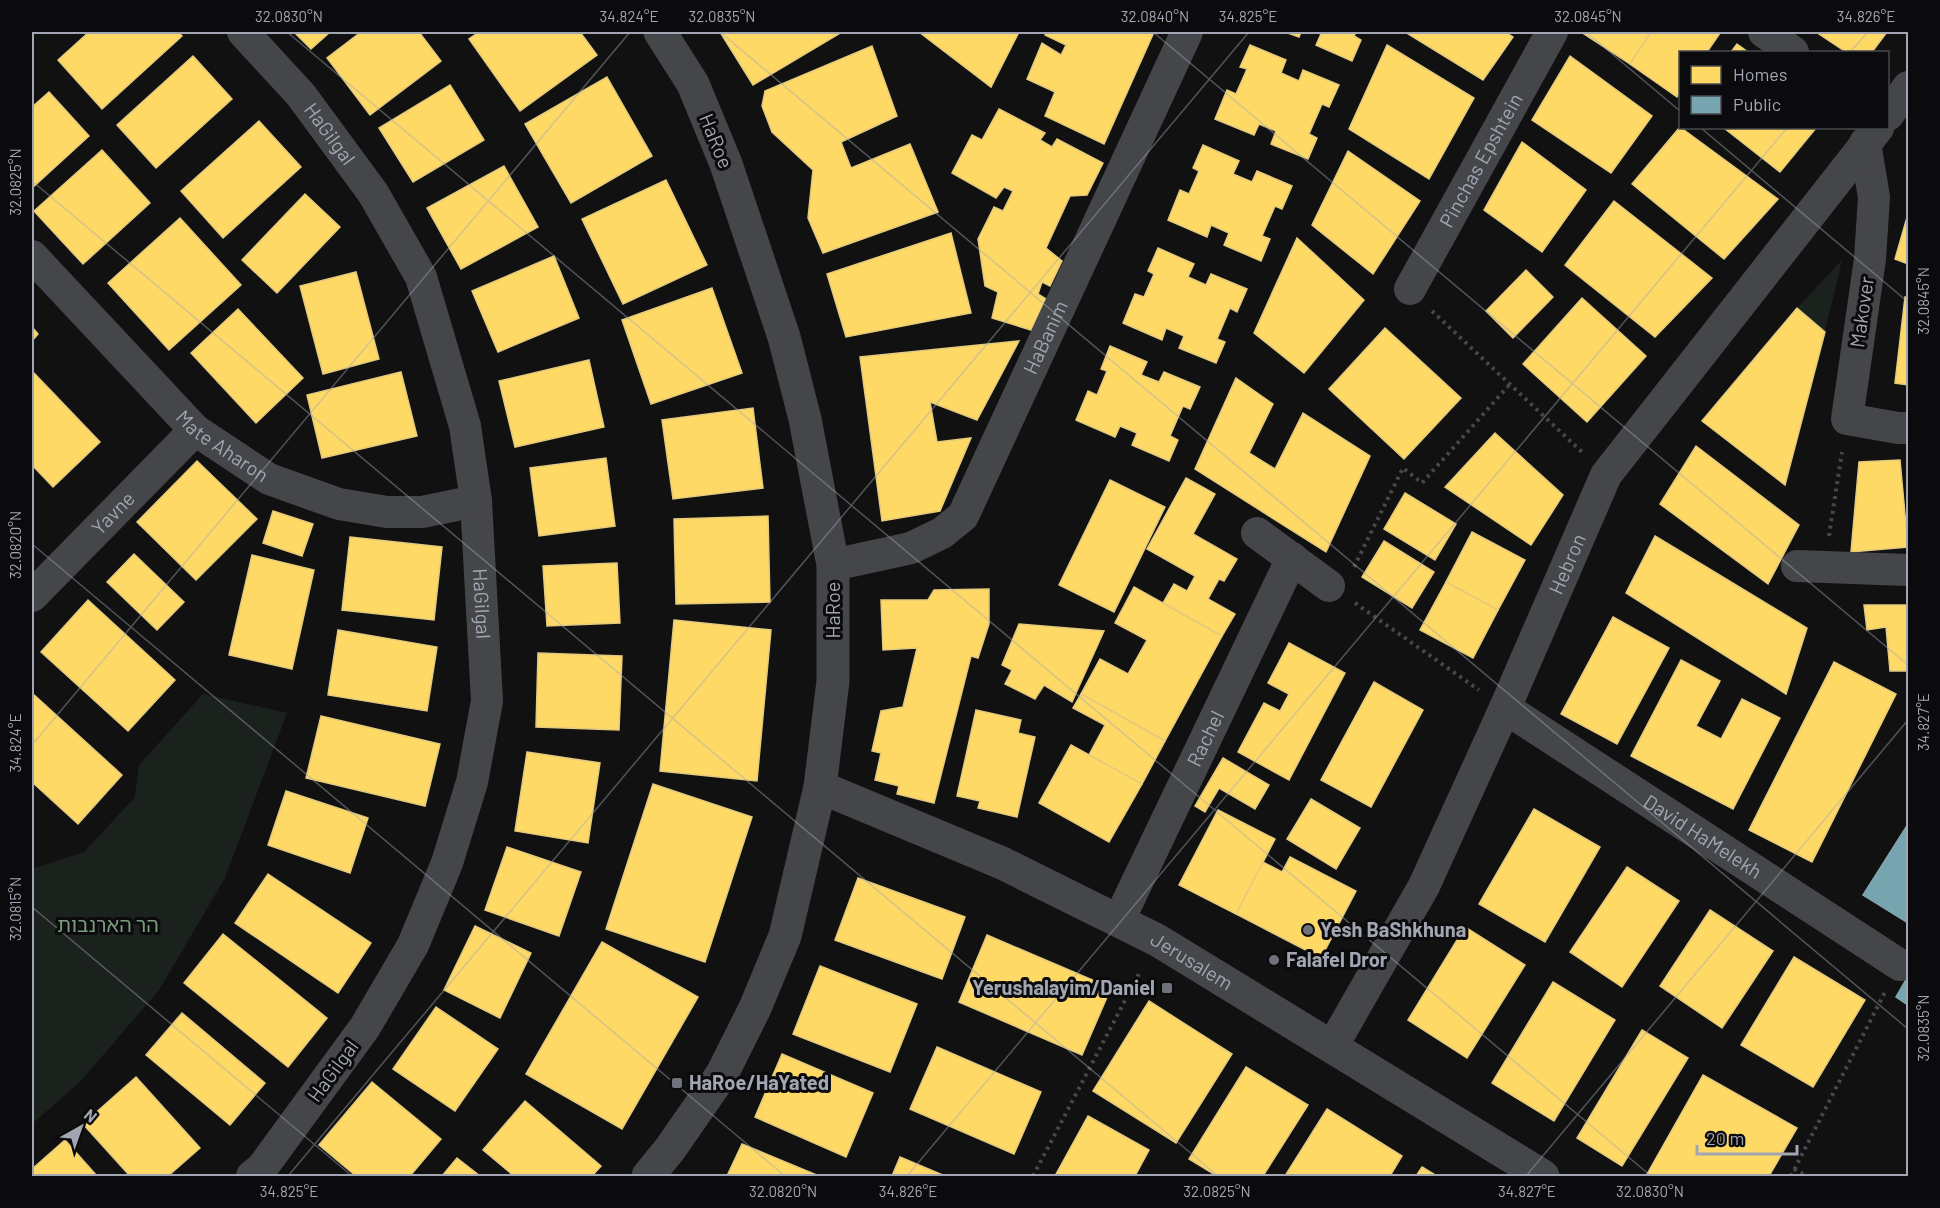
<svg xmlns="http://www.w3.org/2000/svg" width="1940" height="1208" font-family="Barlow,'Noto Sans Hebrew',sans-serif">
  <rect width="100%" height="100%" fill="#111"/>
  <!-- green -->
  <g fill="#1b211c">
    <path d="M1842,260L1825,332L1797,308Z"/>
    <path d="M203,694L287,713L225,878L159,990L80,1082L32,1124V869L84,852L135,797L139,765Z"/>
  </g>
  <!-- homes -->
  <g fill="#ffd966" stroke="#e3ca7d" stroke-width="1.5">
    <path d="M89,32H178L182,36L102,109L58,60Z"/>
    <path d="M294,32H330L311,49Z"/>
    <path d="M361,32H419L441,61L370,115L327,58Z"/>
    <path d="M479,32H580L597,55L520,111L469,39Z"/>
    <path d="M720,32H842L753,85Z"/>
    <path d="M919,32H1019L991,87Z"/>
    <path d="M1047,32H1154L1104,144L1045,116L1055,92L1027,79L1042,43L1061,55L1066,45L1045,35Z"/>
    <path d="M1285,32H1301L1299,37Z"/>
    <path d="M1316,32H1356L1354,36L1361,40L1352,61L1316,45L1321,34Z"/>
    <path d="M1405,32H1505L1513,37L1483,80Z"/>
    <path d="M1581,32H1651L1630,64Z"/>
    <path d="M1651,32H1718L1720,33L1707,52H1680V92L1677,97L1630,64Z"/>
    <path d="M1816,32H1887L1872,52H1846Z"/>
    <path d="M1737,44L1748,52H1731Z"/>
    <path d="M1250,45L1286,60L1281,73L1299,81L1303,70L1339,85L1329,107L1322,104L1309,134L1317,138L1308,159L1271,144L1276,131L1259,124L1254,135L1215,119L1227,90L1236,94L1247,69L1240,67Z"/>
    <path d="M1387,45L1474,98L1429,179L1349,129Z"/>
    <path d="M872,46L897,116L841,142L851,168L910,144L938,212L823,253L808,218L813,170L772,132L762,106L765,91Z"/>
    <path d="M193,56L232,99L156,168L117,125Z"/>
    <path d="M1570,56L1652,116L1611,173L1532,120Z"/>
    <path d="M607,77L652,156L571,203L525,124Z"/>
    <path d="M450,85L484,140L413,182L379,128Z"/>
    <path d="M49,92L89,136L32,188V107Z"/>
    <path d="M999,109L1045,133L1040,140L1052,147L1057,139L1103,163L1087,195L1070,196L1046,248L1062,261L1050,286L1042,282L1038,294L1046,299L1031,330L992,318L998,292L985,286L978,239L994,207L1003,211L1013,191L1004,187L996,198L952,173L972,135L982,140Z"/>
    <path d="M259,121L301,167L223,238L181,191Z"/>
    <path d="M1680,127L1778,199L1724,259L1632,184Z"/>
    <path d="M1724,128H1816L1780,172Z"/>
    <path d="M1522,142L1586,190L1542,252L1484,210Z"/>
    <path d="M1203,145L1239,161L1233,174L1252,182L1257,171L1292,186L1282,209L1275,206L1262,236L1270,239L1261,261L1224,245L1229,233L1211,225L1207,237L1168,220L1180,190L1189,194L1199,171L1193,168Z"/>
    <path d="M102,150L150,203L83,264L34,211Z"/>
    <path d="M1348,151L1420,201L1373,274L1312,225Z"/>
    <path d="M504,166L538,227L461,269L427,208Z"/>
    <path d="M666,180L707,265L623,304L582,219Z"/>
    <path d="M305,194L340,227L277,293L242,260Z"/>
    <path d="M1614,201L1712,278L1655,337L1565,265Z"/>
    <path d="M1908,214V264L1895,259Z"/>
    <path d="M180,218L241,285L169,350L108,283Z"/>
    <path d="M951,233L971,313L846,337L827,274Z"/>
    <path d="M1297,238L1364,300L1304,373L1254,333Z"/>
    <path d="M1158,248L1194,264L1188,277L1206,285L1211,274L1247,289L1237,312L1230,308L1217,339L1225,342L1216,363L1179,348L1184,336L1166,328L1162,340L1123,323L1135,294L1144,297L1154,274L1148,271Z"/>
    <path d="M554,256L579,318L498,352L472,291Z"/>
    <path d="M1526,270L1553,297L1513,338L1486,311Z"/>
    <path d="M356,272L379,359L323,374L300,286Z"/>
    <path d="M712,288L742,373L651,404L622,320Z"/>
    <path d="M1905,297L1908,298V385L1895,383Z"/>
    <path d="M1582,298L1646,356L1587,422L1523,364Z"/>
    <path d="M1797,308L1825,332L1785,485L1702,421Z"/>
    <path d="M238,309L303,378L256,423L191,353Z"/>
    <path d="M32,327L38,334L32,341Z"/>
    <path d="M1385,328L1461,398L1404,459L1329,389Z"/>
    <path d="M1019,341L977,420L930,402L937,442L971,438L940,511L882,521L860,357Z"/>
    <path d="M1110,346L1147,362L1141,375L1159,382L1164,372L1200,387L1190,409L1183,406L1170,436L1178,440L1169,461L1132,445L1137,433L1120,426L1115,437L1076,420L1088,391L1097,395L1107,371L1101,369Z"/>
    <path d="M589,360L604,427L515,447L499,381Z"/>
    <path d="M33,372L100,442L53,487L32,465Z"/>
    <path d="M401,372L417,436L322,458L307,395Z"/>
    <path d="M1236,378L1273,404L1249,453L1275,469L1303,413L1370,456L1326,552L1195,469Z"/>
    <path d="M753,408L763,488L673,499L662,420Z"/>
    <path d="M1495,433L1563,495L1531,545L1445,487Z"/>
    <path d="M1696,446L1799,525L1768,584L1660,504Z"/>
    <path d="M606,458L615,526L539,536L530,468Z"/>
    <path d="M1900,460L1908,547L1851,552L1859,462Z"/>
    <path d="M197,461L257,519L196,580L137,522Z"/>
    <path d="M1186,478L1215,494L1193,534L1237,559L1224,581L1219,579L1208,599L1235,614L1222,636L1163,603L1174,584L1187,591L1195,576L1147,549Z"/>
    <path d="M1110,480L1165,507L1114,612L1059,585Z"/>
    <path d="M1405,493L1456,524L1435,560L1384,529Z"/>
    <path d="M273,511L313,524L302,556L263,543Z"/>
    <path d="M768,516L770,602L676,604L674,519Z"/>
    <path d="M1472,532L1525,560L1498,610L1446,582Z"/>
    <path d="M1655,536L1807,628L1786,694L1626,593Z"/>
    <path d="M350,537L442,547L434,620L342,610Z"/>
    <path d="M1384,541L1434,572L1412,608L1362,577Z"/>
    <path d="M134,554L184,602L157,630L107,582Z"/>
    <path d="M252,555L314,570L292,669L229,655Z"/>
    <path d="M617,563L620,623L547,626L543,566Z"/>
    <path d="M1446,582L1498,610L1473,658L1420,630Z"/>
    <path d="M1134,587L1222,636L1165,741L1081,694L1100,659L1128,674L1147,640L1115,623Z"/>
    <path d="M989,589V624L978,658L971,656L934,803L897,794L899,786L875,780L881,753L872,751L881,711L903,707L917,648L883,650L881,600H928L934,590Z"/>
    <path d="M88,600L175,680L128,731L41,652Z"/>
    <path d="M1864,605H1908V671H1890L1886,627L1867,630Z"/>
    <path d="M1613,617L1669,648L1617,744L1561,714Z"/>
    <path d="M674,620L771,630L757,781L660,771Z"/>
    <path d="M1019,624L1104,631L1072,702L1044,685L1035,699L1005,684L1012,670L1002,665Z"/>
    <path d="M338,630L437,647L427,711L328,695Z"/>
    <path d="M1289,643L1345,673L1289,780L1238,752L1264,703L1280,711L1289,694L1268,683Z"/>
    <path d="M538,653L622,656L619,730L536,727Z"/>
    <path d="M1681,660L1720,681L1696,726L1721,739L1742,699L1780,718L1733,809L1631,756Z"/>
    <path d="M1834,662L1896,694L1812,862L1749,830Z"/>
    <path d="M1374,682L1423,710L1371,807L1321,780Z"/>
    <path d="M32,693L122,775L78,824L32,782Z"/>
    <path d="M1081,694L1165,741L1142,784L1089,755L1105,725L1073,708Z"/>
    <path d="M976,710L1021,720L1018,733L1035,737L1017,817L978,808L980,801L957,796Z"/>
    <path d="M321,716L440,744L425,806L306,778Z"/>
    <path d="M1071,745L1142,784L1109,842L1039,803Z"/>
    <path d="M527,752L600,763L588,843L515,831Z"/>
    <path d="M1223,758L1269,785L1255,809L1219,788L1205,812L1195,806Z"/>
    <path d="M653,784L752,817L705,962L606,929Z"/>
    <path d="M286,791L368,818L350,873L268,845Z"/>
    <path d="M1311,799L1360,828L1336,869L1287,839Z"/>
    <path d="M1534,809L1600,847L1545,942L1479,904Z"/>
    <path d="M1218,810L1275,839L1236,914L1179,885Z"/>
    <path d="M507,847L581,872L559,936L485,910Z"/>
    <path d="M1290,857L1356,891L1321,958L1236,914L1263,862L1282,872Z"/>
    <path d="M1627,867L1679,901L1622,987L1570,952Z"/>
    <path d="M268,874L371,943L338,993L235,923Z"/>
    <path d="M858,878L965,917L942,979L835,940Z"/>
    <path d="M1710,910L1773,951L1722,1028L1660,986Z"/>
    <path d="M475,926L531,953L500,1018L444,990Z"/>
    <path d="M1465,927L1525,965L1467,1058L1408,1020Z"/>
    <path d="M223,934L327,1018L288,1067L184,983Z"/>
    <path d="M987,935L1111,988L1082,1055L959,1002Z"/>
    <path d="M602,942L698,997L622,1129L526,1074Z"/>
    <path d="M1794,957L1865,1000L1813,1087L1741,1045Z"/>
    <path d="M820,966L917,1004L890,1072L793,1034Z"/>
    <path d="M1553,982L1615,1020L1554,1121L1492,1083Z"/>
    <path d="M1149,1001L1232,1054L1176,1143L1093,1091Z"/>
    <path d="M436,1007L498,1049L455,1111L393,1069Z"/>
    <path d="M182,1013L265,1083L230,1125L146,1055Z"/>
    <path d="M1642,1030L1688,1058L1622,1166L1577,1138Z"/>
    <path d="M937,1047L1041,1092L1014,1154L910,1109Z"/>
    <path d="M782,1054L873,1093L846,1157L755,1117Z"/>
    <path d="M1246,1067L1308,1105L1263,1176H1217L1189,1159Z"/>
    <path d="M1703,1075L1797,1128L1769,1176H1646Z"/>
    <path d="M136,1077L200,1148L168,1176H130L83,1124Z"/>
    <path d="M372,1082L441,1139L410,1176H356L319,1145Z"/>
    <path d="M525,1101L601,1166L592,1176H514L483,1150Z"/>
    <path d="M1327,1109L1402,1156L1390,1176H1285Z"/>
    <path d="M1088,1116L1149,1150L1135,1176H1055Z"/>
    <path d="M65,1140L97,1176H32V1169Z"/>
    <path d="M742,1144L819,1176H727Z"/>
    <path d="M900,1157L945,1176H892Z"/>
    <path d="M457,1158L480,1176H442Z"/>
    <path d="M1422,1167L1437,1176H1416Z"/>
  </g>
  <!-- public -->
  <g fill="#76a5af" stroke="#83a5b0" stroke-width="1.5">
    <path d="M1908,824V923L1863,895Z"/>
    <path d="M1908,976V1005L1896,997Z"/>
  </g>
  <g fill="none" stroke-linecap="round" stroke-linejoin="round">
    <!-- path -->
    <g stroke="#47484b" stroke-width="4" stroke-dasharray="3 4.5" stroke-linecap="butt">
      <path d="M1432,311L1582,452"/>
      <path d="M1829,536L1842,452"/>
      <path d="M1354,567L1403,468L1422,483L1510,384"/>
      <path d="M1355,603L1479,690"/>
      <path d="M1794,1169L1807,1176"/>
      <path d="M1033,1176L1141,970"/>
      <path d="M1791,1176L1885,992"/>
    </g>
    <!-- minor -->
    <g stroke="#45464a" stroke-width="32">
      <path id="s1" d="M243,32L301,95L373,193L421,277L465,426L476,501L487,701L472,782L447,863L413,945L365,1027L262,1168L252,1176"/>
      <path d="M1764,32L1793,52"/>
      <path d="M1888,115L1908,87"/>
      <path d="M1865,143L1874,197L1870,259L1847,419L1898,428H1908"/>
      <path id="s2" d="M32,256L195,430L269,479L339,504L387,512H422L476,501"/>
      <path id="s3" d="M1410,289L1552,32"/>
      <path d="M1257,533L1329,586"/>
      <path id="s4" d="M833,565L911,548L942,533L963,516L1187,32"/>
      <path d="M1797,566L1908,570"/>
      <path id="s5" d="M32,596L195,430"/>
      <path id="s6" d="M1505,708L1900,965"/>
      <path id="s7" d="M1119,920L1292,558"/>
      <path id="s8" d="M1332,1047L1424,886L1505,708L1606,475L1878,128"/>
    </g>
    <!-- tertiary -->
    <g stroke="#45464a" stroke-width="33">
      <path id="s9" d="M820,787L1002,863L1157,940L1543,1176"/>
      <path d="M648,1176L670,1149L722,1074L755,1008L785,936L820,787L833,681V565L805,419L784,337L726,164L693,84L660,32"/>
    </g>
  </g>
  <!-- ticks -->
  <path fill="none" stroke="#a2a6b2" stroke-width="1.5" stroke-opacity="0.45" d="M287,32L1651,1176M720,32L1908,1029M1153,32L1908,665M1586,32L1680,111M1850,52L1868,32M1701,128L1908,302M32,181L1218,1176M32,544L785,1176M32,745L630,32M32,907L352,1176M288,1176L1249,32M907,1176L1787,128M1526,1176L1908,720"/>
  <!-- markers -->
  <g fill="#6f727a" stroke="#0b0b0d" stroke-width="2">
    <circle cx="1308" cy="930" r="6"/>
    <circle cx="1274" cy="960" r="6"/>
    <rect x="1161" y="982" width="12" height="12" rx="3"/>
    <rect x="671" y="1077" width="12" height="12" rx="3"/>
  </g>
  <g text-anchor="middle" stroke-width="6" stroke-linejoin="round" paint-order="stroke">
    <!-- street labels -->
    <g font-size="20" fill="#a2a6b2" stroke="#0b0b0d">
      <text dy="7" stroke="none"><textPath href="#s1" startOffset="134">HaGilgal</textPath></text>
      <text transform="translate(716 141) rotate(68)" y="7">HaRoe</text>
      <text dy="7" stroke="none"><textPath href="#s3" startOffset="147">Pinchas Epshtein</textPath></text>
      <text transform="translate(1862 312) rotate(-82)" y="7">Makover</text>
      <text dy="7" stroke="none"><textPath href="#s4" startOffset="338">HaBanim</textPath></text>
      <text dy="7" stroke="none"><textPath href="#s2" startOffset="270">Mate Aharon</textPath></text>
      <text dy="7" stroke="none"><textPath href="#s5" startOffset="116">Yavne</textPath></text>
      <text dy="7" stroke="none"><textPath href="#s8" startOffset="538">Hebron</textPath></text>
      <text dy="7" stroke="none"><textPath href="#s1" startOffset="638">HaGilgal</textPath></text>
      <text transform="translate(833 610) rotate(-90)" y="7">HaRoe</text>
      <text dy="7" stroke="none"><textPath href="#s7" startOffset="201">Rachel</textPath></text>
      <text dy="7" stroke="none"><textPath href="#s6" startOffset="236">David HaMelekh</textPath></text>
      <text dy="7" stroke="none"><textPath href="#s9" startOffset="411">Jerusalem</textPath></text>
      <text transform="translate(333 1071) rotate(-54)" y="7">HaGilgal</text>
    </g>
    <!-- park labels -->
    <g font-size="20" fill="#799d7d" stroke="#0b0b0d">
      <text x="108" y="932">הר הארנבות</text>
    </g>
    <!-- poi labels -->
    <g font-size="20" font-weight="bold" fill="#a2a6b2" stroke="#0b0b0d" text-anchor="start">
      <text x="1320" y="937">Yesh BaShkhuna</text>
      <text x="1286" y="967">Falafel Dror</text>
      <text x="1155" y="995" text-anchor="end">Yerushalayim/Daniel</text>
      <text x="689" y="1090">HaRoe/HaYated</text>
    </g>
  </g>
  <!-- border -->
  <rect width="1940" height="1208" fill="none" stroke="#0b0b0d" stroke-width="66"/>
  <!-- legend -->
  <rect x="1679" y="51" width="210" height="78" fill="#0b0b0d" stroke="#47494f" stroke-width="1.5"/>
  <rect x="1691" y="66" width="30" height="18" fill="#ffd966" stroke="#47494f" stroke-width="1.5"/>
  <text x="1733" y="81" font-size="18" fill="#a2a6b2">Homes</text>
  <rect x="1691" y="96" width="30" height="18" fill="#76a5af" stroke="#47494f" stroke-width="1.5"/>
  <text x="1733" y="111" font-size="18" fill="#a2a6b2">Public</text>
  <!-- north arrow -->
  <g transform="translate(81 1127) rotate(40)" stroke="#0b0b0d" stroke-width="4.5" paint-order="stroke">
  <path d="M0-4.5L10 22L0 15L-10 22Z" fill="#a2a6b2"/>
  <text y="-9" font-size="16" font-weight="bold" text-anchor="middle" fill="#a2a6b2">N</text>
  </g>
  <!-- scale -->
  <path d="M1697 1145v9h100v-9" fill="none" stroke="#a2a6b2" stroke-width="3"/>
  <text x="1706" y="1145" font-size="18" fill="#a2a6b2" stroke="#0b0b0d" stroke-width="4.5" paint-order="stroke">20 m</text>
  <rect x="33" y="33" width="1874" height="1142" fill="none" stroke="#a2a6b2" stroke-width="2"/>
  <g font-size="15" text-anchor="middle" fill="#a2a6b2">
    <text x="289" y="22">32.0830°N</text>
    <text x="629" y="22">34.824°E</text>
    <text x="722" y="22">32.0835°N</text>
    <text x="1155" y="22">32.0840°N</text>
    <text x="1248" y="22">34.825°E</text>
    <text x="1588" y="22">32.0845°N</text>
    <text x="1866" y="22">34.826°E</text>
    <text transform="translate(16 182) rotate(-90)" y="5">32.0825°N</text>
    <text transform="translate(1924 301) rotate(-90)" y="5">32.0845°N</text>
    <text transform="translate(16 545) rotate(-90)" y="5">32.0820°N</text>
    <text transform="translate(1924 722) rotate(-90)" y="5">34.827°E</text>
    <text transform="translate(16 743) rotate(-90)" y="5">34.824°E</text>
    <text transform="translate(16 909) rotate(-90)" y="5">32.0815°N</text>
    <text transform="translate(1924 1028) rotate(-90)" y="5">32.0835°N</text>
    <text x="289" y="1197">34.825°E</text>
    <text x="783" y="1197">32.0820°N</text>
    <text x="908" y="1197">34.826°E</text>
    <text x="1217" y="1197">32.0825°N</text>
    <text x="1527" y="1197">34.827°E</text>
    <text x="1650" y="1197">32.0830°N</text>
  </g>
</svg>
